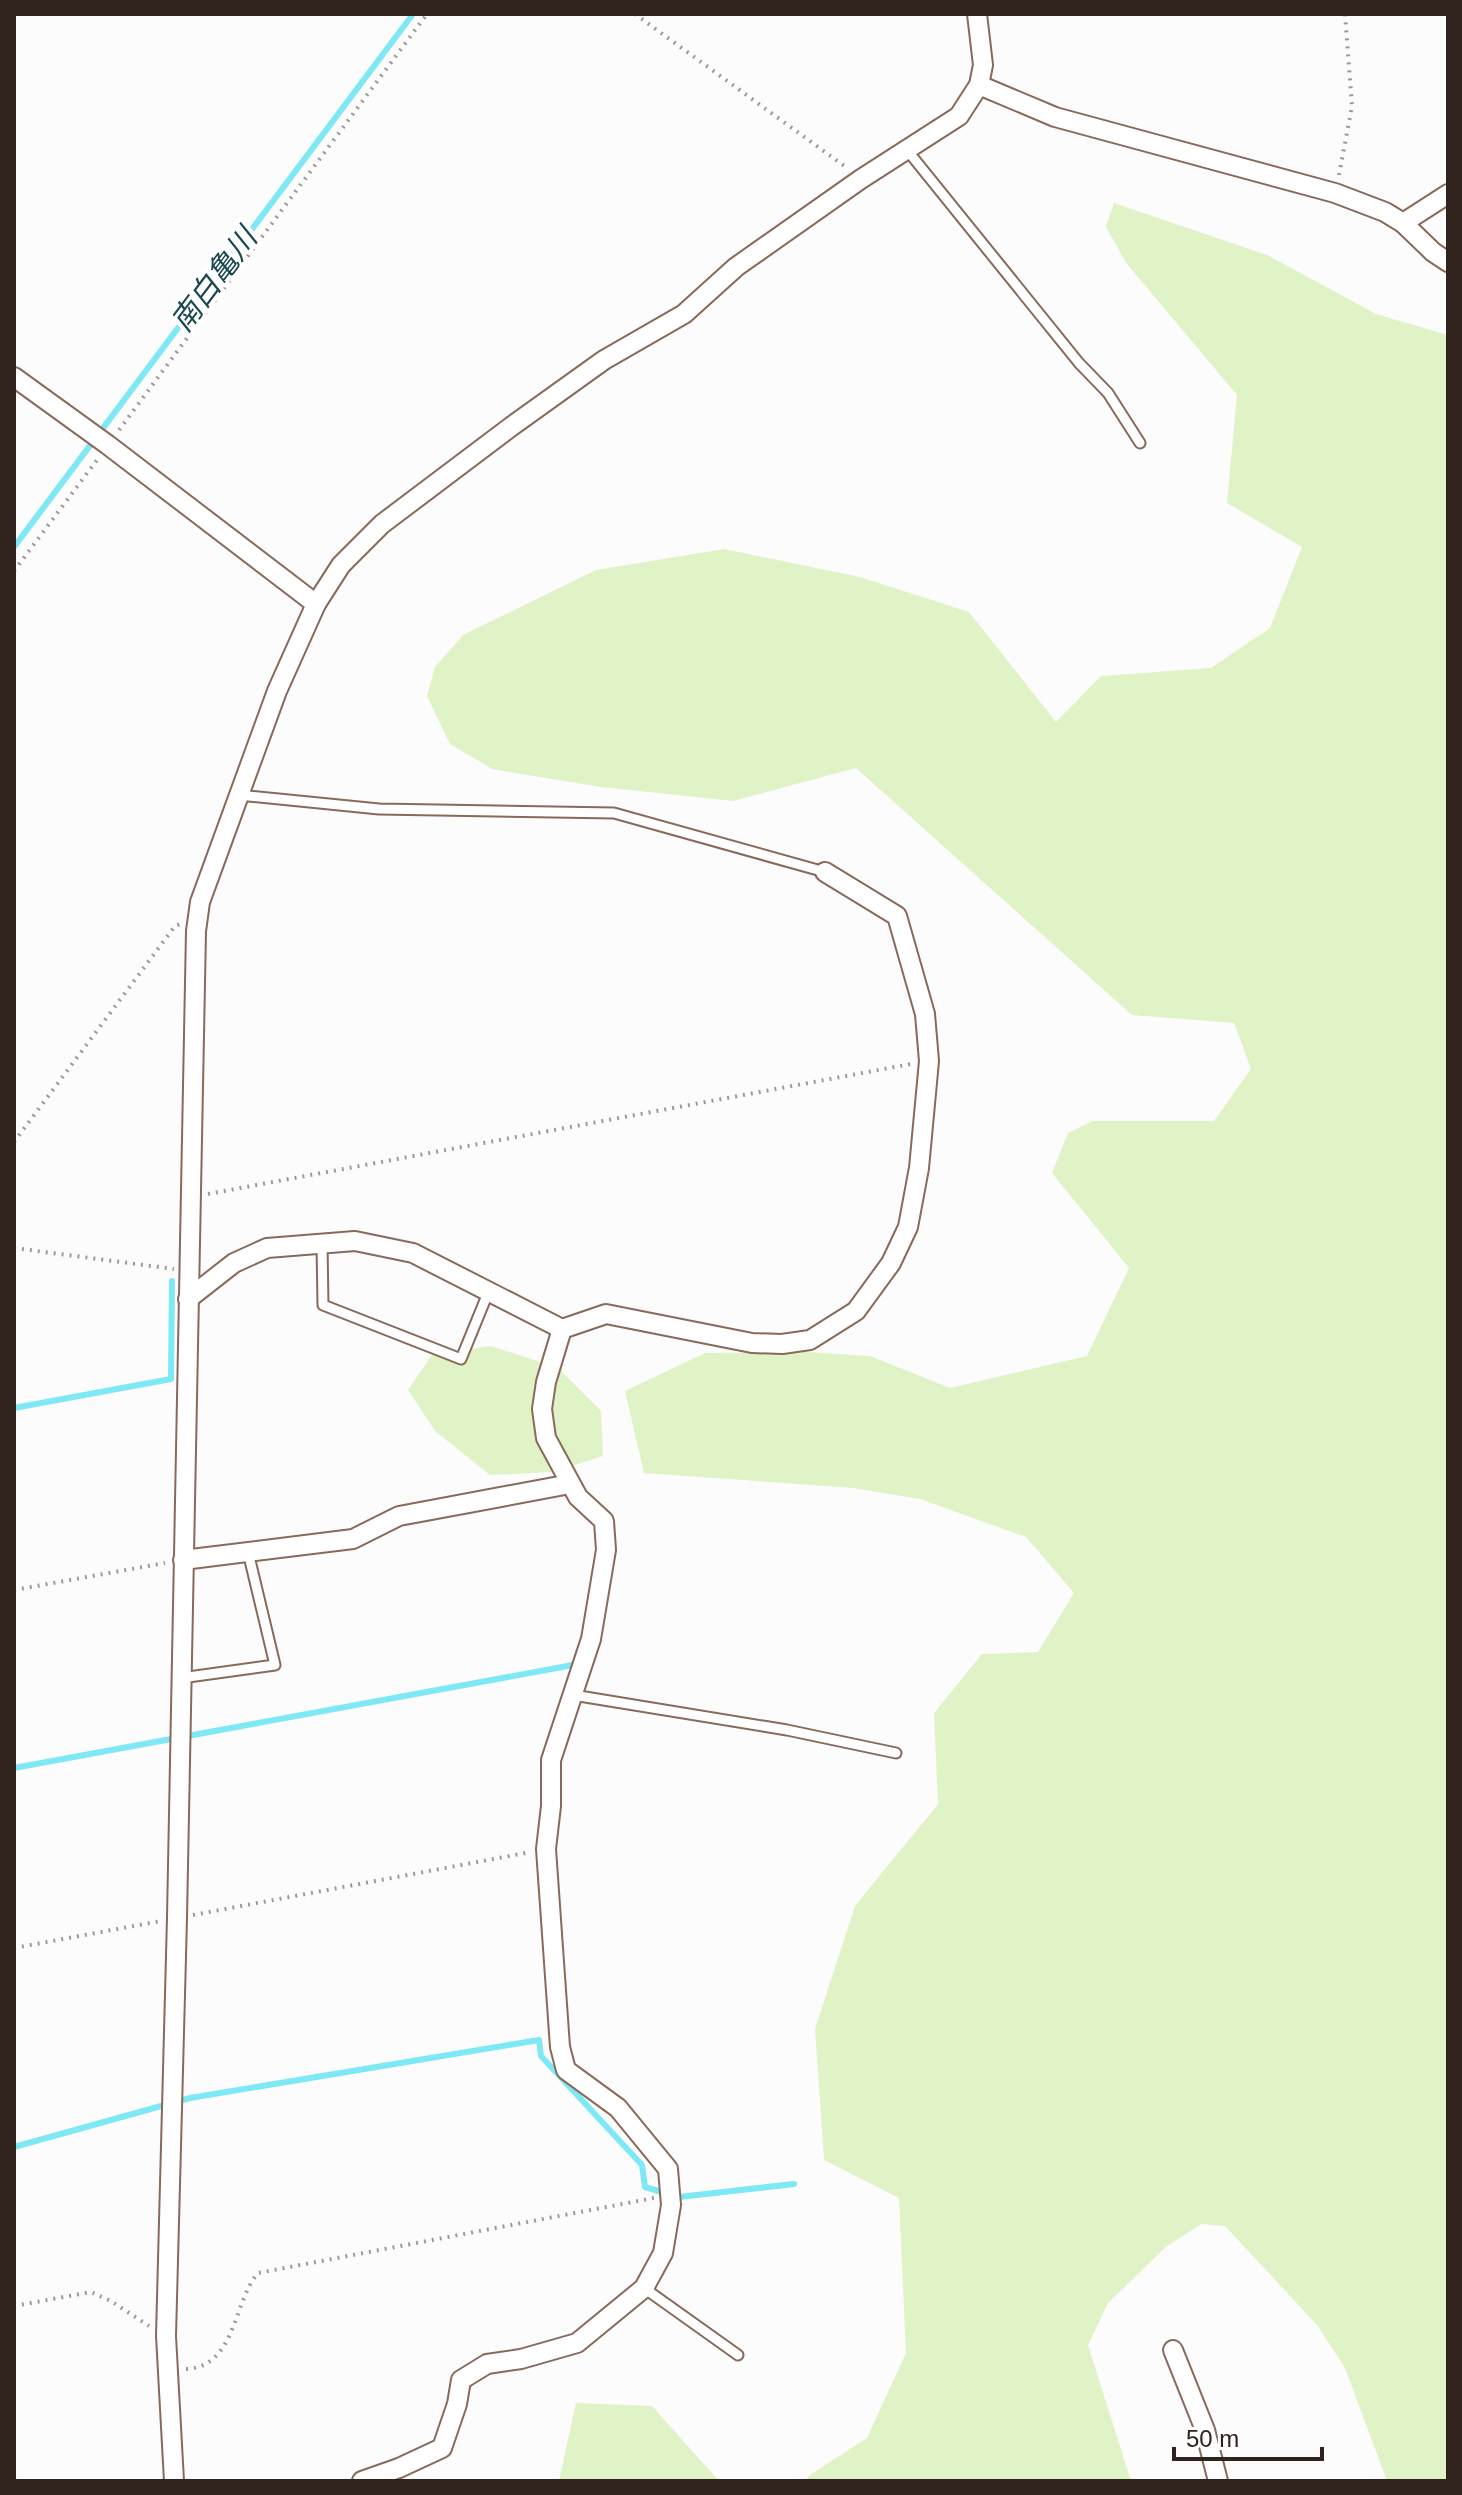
<svg xmlns="http://www.w3.org/2000/svg" width="1462" height="2495" font-family="Arial,'Noto Sans JP',sans-serif">
  <rect width="100%" height="100%" fill="#fcfcfc"/>
  <!-- green -->
  <g fill="#dff3c7">
    <path d="M1114,203L1267,255L1376,314L1448,335V2481H1387L1345,2368L1317,2325L1225,2226L1201,2224L1166,2247L1108,2303L1088,2345L1131,2481H805L810,2475L867,2438L906,2353L899,2198L824,2160L815,2029L855,1906L938,1804L934,1713L982,1654L1038,1652L1074,1593L1026,1537L920,1499L853,1488L644,1473L625,1391L705,1353L807,1352L870,1356L950,1388L1087,1356L1129,1268L1052,1173L1068,1133L1092,1121H1214L1251,1069L1234,1023L1132,1015L856,768L733,801L601,787L492,769L450,744L427,696L435,667L463,635L596,570L724,549L860,577L969,612L1056,722L1101,676L1211,668L1270,628L1302,547L1227,503L1237,395L1127,264L1106,227Z"/>
    <path d="M491,1346L558,1368L601,1411L603,1456L553,1472L490,1475L435,1431L408,1390L432,1355Z"/>
    <path d="M576,2403L652,2406L719,2481H559Z"/>
  </g>
  <g fill="none" stroke-linecap="round" stroke-linejoin="round">
    <!-- stream -->
    <g stroke="#7fe8f5" stroke-width="6">
      <path d="M14,547L413,14"/>
      <path d="M14,1408L171,1379L172,1281"/>
      <path d="M14,1768L573,1665"/>
      <path d="M14,2147L190,2098L539,2040L541,2056L642,2165L645,2187L679,2197L794,2184"/>
    </g>
    <defs>
      <g id="lane">
        <path d="M907,150L1079,363L1108,393L1140,443"/>
        <path d="M238,795L379,809L614,813L825,872"/>
        <path d="M322,1243L323,1305L461,1359L488,1293"/>
        <path d="M181,1678L275,1665L248,1552"/>
        <path d="M573,1695L787,1730L896,1753"/>
        <path d="M644,2288L738,2355"/>
      </g>
      <g id="street">
        <path d="M979,85L1055,117L1335,193L1385,212L1403,223L1433,252L1448,262"/>
        <path d="M1403,223L1448,194"/>
        <path d="M14,377L108,445L316,604"/>
        <path d="M188,1299L234,1263L267,1248L355,1241L413,1253L562,1329L606,1314L752,1343L782,1344L810,1340L856,1311L891,1263L908,1227L919,1168L929,1061L925,1014L897,916L825,872"/>
        <path d="M183,1560L353,1539L399,1516L570,1484"/>
        <path d="M1173,2350L1205,2430L1218,2481"/>
        <path d="M174,2481L166,2336L177,1918L196,931L200,902L277,691L316,604L341,565L382,524L512,426L604,360L684,314L736,267L861,179L959,116L979,85L983,65L977,14"/>
        <path d="M362,2481L399,2468L442,2448L457,2404L461,2380L487,2364L521,2359L577,2343L644,2288L663,2253L671,2205L668,2169L618,2108L566,2070L560,2047L546,1849L551,1806V1760L591,1639L606,1550L604,1521L578,1497L546,1438L542,1409L546,1382L562,1329"/>
      </g>
    </defs>
    <!-- lane casing -->
    <use href="#lane" stroke="#896959" stroke-width="13"/>
    <!-- street casing -->
    <use href="#street" stroke="#896959" stroke-width="22"/>
    <!-- path -->
    <g stroke="#9f9996" stroke-width="4" stroke-dasharray="2 6" stroke-linecap="butt">
      <path d="M635,14L847,168"/>
      <path d="M1339,175L1352,106L1345,14"/>
      <path d="M119,430L427,14"/>
      <path d="M14,571L97,460"/>
      <path d="M14,1142L175,926L180,924"/>
      <path d="M208,1194L911,1064"/>
      <path d="M14,1248L174,1269"/>
      <path d="M14,1590L165,1563"/>
      <path d="M193,1915L531,1852"/>
      <path d="M14,1948L161,1921"/>
      <path d="M14,2306L91,2292L111,2301L149,2326"/>
      <path d="M186,2369C236,2367 233,2302 258,2273L654,2198"/>
    </g>
    <!-- lane -->
    <use href="#lane" stroke="#fff" stroke-width="9"/>
    <!-- street -->
    <use href="#street" stroke="#fff" stroke-width="18"/>
  </g>
  <g text-anchor="middle" stroke-width="8" stroke-linejoin="round" paint-order="stroke">
    <!-- water labels -->
    <g font-size="30" font-style="italic" fill="#19484e" stroke="#fff">
      <text transform="translate(214 280) rotate(-53)" y="10">南白亀川</text>
    </g>
  </g>
  <!-- border -->
  <rect width="1462" height="2495" fill="none" stroke="#30221c" stroke-width="32"/>
  <!-- scale -->
  <path d="M1174 2447v12h148v-12" fill="none" stroke="#30221c" stroke-width="4"/>
  <text x="1186" y="2447" font-size="24" fill="#30221c" stroke="#ffffff" stroke-width="6" paint-order="stroke">50 m</text>
</svg>
